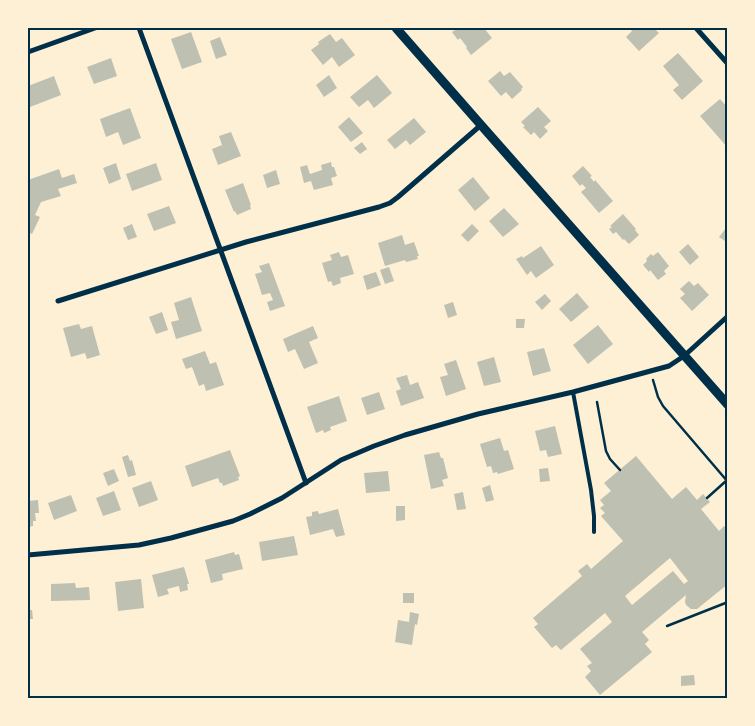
<svg xmlns="http://www.w3.org/2000/svg" width="755" height="726" font-family="Barlow,sans-serif">
  <rect width="100%" height="100%" fill="#fdf0d5"/>
  <!-- building -->
  <g fill="#bec0b2" fill-rule="evenodd">
    <path d="M458,28H484L492,38L471,55L466,48L467,47L460,38L458,40L452,32Z"/>
    <path d="M629,28H654L659,33L639,51L626,37L632,31Z"/>
    <path d="M191,32L202,62L182,69L171,39Z"/>
    <path d="M330,34L336,42L342,38L355,55L339,67L332,57L323,65L311,50L319,44L318,42Z"/>
    <path d="M220,37L227,55L216,59L210,41Z"/>
    <path d="M678,53L703,81L682,100L673,90L679,85L663,66Z"/>
    <path d="M111,58L117,76L94,84L87,67Z"/>
    <path d="M500,71L504,76L510,72L523,87L521,89L522,90L512,99L506,92L501,96L488,81Z"/>
    <path d="M329,75L337,88L324,97L316,85Z"/>
    <path d="M377,75L392,93L374,108L368,100L359,107L350,97Z"/>
    <path d="M54,76L61,95L30,107L28,102V86Z"/>
    <path d="M720,99L728,108V112L725,115L728,118V148L700,116Z"/>
    <path d="M538,107L551,121L544,127L548,131L540,139L534,132L531,135L523,127L525,126L521,122Z"/>
    <path d="M130,108L141,138L123,145L118,132L106,137L100,119Z"/>
    <path d="M349,117L363,133L351,142L338,127Z"/>
    <path d="M414,118L426,132L410,145L406,140L395,149L387,140Z"/>
    <path d="M231,132L241,156L218,165L212,149L222,145L219,136Z"/>
    <path d="M362,142L367,149L360,154L354,148Z"/>
    <path d="M331,162L332,167H334L337,176L331,178L333,185L314,190L311,181L304,183L300,167L307,165L310,174L322,170L321,165Z"/>
    <path d="M116,163L121,179L109,184L103,168Z"/>
    <path d="M156,163L162,180L132,191L126,174Z"/>
    <path d="M583,166L592,176L590,177L594,182L595,180L613,201L599,213L581,192L586,188L582,184L580,186L572,176Z"/>
    <path d="M59,169L62,178L74,174L77,183L58,189L61,196L41,202L35,215L40,217L32,234L28,232V184H29L28,180Z"/>
    <path d="M276,170L280,184L267,188L263,175Z"/>
    <path d="M473,177L490,198L475,211L458,190Z"/>
    <path d="M243,183L251,205H250L251,209L237,215L235,211L234,212L225,190Z"/>
    <path d="M169,206L176,223L154,231L147,214Z"/>
    <path d="M504,208L519,224L503,237L489,221Z"/>
    <path d="M623,214L636,229L635,230L639,235L629,244L624,239L623,240L616,232L613,234L609,229L612,227L610,226Z"/>
    <path d="M132,224L137,237L128,240L123,228Z"/>
    <path d="M472,224L479,231L468,242L461,235Z"/>
    <path d="M726,228L728,229V243L719,237Z"/>
    <path d="M402,235L405,245L414,242L419,256H417L418,259L406,262L405,260L385,266L378,243Z"/>
    <path d="M688,244L699,257L690,265L679,252Z"/>
    <path d="M541,246L554,265L536,278L531,271L527,275L516,259L522,256L523,258Z"/>
    <path d="M339,252L341,257L348,255L354,274L340,278L341,283L333,286L331,281L328,282L322,263L332,260L330,255Z"/>
    <path d="M658,252L669,266L664,271L666,274L658,280L650,270L649,272L643,265L647,261L646,259L651,254L653,256Z"/>
    <path d="M269,263L285,306L270,311L267,302L273,300L270,293L262,295L255,274L262,272L259,266Z"/>
    <path d="M389,267L394,281L385,284L380,270Z"/>
    <path d="M376,272L381,285L367,290L363,276Z"/>
    <path d="M689,281L694,286L698,283L709,295L692,311L680,298L685,294L680,289Z"/>
    <path d="M577,293L589,307L571,322L559,309Z"/>
    <path d="M545,294L551,301L542,310L535,302Z"/>
    <path d="M191,297L202,331L176,339L171,322L179,320L174,303Z"/>
    <path d="M453,302L457,315L448,318L444,305Z"/>
    <path d="M162,312L168,330L156,334L149,317Z"/>
    <path d="M516,319H525L524,328H516Z"/>
    <path d="M79,324L81,329L92,326L100,355L87,359L85,353L71,357L63,328Z"/>
    <path d="M598,325L613,344L588,364L573,345Z"/>
    <path d="M313,326L318,338L309,342L318,363L304,369L295,349L288,352L283,339Z"/>
    <path d="M544,348L551,371L533,376L527,352Z"/>
    <path d="M205,351L210,364L216,362L224,385L206,391L204,384L199,386L192,367L186,369L182,359Z"/>
    <path d="M494,357L501,382L484,386L477,362Z"/>
    <path d="M456,360L466,389L446,396L440,377L448,375L444,364Z"/>
    <path d="M407,375L410,385L418,382L424,398L401,406L396,391L401,389L396,378Z"/>
    <path d="M379,392L385,409L367,415L361,398Z"/>
    <path d="M339,396L347,421L330,427L331,430L324,433L323,430L316,433L307,407Z"/>
    <path d="M555,426L562,454L548,457L546,450L540,451L535,431Z"/>
    <path d="M500,438L504,451L508,450L514,469L498,474L497,472L493,473L491,466L487,467L480,444Z"/>
    <path d="M230,450L240,476L238,477L239,480L223,486L222,483H220L218,478L192,487L185,466Z"/>
    <path d="M439,452L441,458H443L448,478L442,480L444,486L431,489L424,455Z"/>
    <path d="M128,455L130,461L132,460L136,475L128,477L122,457Z"/>
    <path d="M636,456L672,499L686,487L697,500L703,494L710,502L701,509L719,531L724,526L728,529V584L697,609H691L686,605L685,602L686,595L642,632L649,640L645,644L652,652L600,695L585,677L591,671L587,666L592,663L580,649L612,622L605,613L561,650L556,645L552,648L534,627L538,624L533,618L582,576L578,571L587,564L591,569L623,541L601,516L605,513L600,508L604,505L600,500L611,491L604,483ZM670,558L688,581L684,584L673,571L632,605L625,596Z"/>
    <path d="M548,468L550,481L540,482L539,469Z"/>
    <path d="M114,469L119,481L108,486L103,473Z"/>
    <path d="M388,471L390,491L366,493L364,473Z"/>
    <path d="M151,481L158,500L139,507L132,488Z"/>
    <path d="M490,485L494,500L486,502L482,488Z"/>
    <path d="M114,491L121,510L103,516L96,498Z"/>
    <path d="M463,492L466,509L457,510L454,494Z"/>
    <path d="M71,495L77,511L54,520L48,503Z"/>
    <path d="M38,500L39,513H35L36,521H33V526L28,527V501Z"/>
    <path d="M396,506H405V520L396,521Z"/>
    <path d="M338,509L345,535L336,537L333,529L310,535L306,517L312,516V512L318,511L319,514Z"/>
    <path d="M294,536L298,555L262,561L259,542Z"/>
    <path d="M234,552L235,555L239,554L243,569L222,574L223,580L211,583L205,560Z"/>
    <path d="M184,567L189,584H187L188,590L180,592L179,586L167,589L169,594L158,597L152,575Z"/>
    <path d="M141,579L144,608L118,611L115,582Z"/>
    <path d="M75,583L76,588L89,587L90,600L51,601V584Z"/>
    <rect x="403" y="593" width="11" height="10"/>
    <path d="M28,610H32L33,619H28Z"/>
    <path d="M410,612L419,614L417,625L415,624L412,645L395,642L398,620L409,622Z"/>
    <path d="M694,675L695,685L681,686V676Z"/>
  </g>
  <g fill="none" stroke-linecap="round" stroke-linejoin="round">
    <!-- path -->
    <g stroke="#003049" stroke-width="2.5">
      <path d="M653,380L658,397L663,406L728,482"/>
      <path d="M597,402L606,451L610,459L620,470"/>
      <path d="M707,498L726,481"/>
      <path d="M667,626L728,602"/>
    </g>
    <!-- service -->
    <path stroke="#003049" stroke-width="4" d="M573,392L591,490L594,516V532"/>
    <!-- minor -->
    <g stroke="#003049" stroke-width="5">
      <path d="M139,28L306,483"/>
      <path d="M696,28L728,64"/>
      <path d="M28,52L95,28"/>
      <path d="M58,301L246,242L379,207L390,203L398,197L481,125"/>
      <path d="M28,555L139,545L171,538L233,521L250,514L282,498L341,460L374,446L405,435L478,414L573,392L669,366L684,356L728,316"/>
    </g>
    <!-- tertiary -->
    <path stroke="#003049" stroke-width="9" d="M396,28L481,125L728,405"/>
  </g>
  <!-- border -->
  <rect width="755" height="726" fill="none" stroke="#fdf0d5" stroke-width="58"/>
  <rect x="29" y="29" width="697" height="668" fill="none" stroke="#003049" stroke-width="2"/>
</svg>
